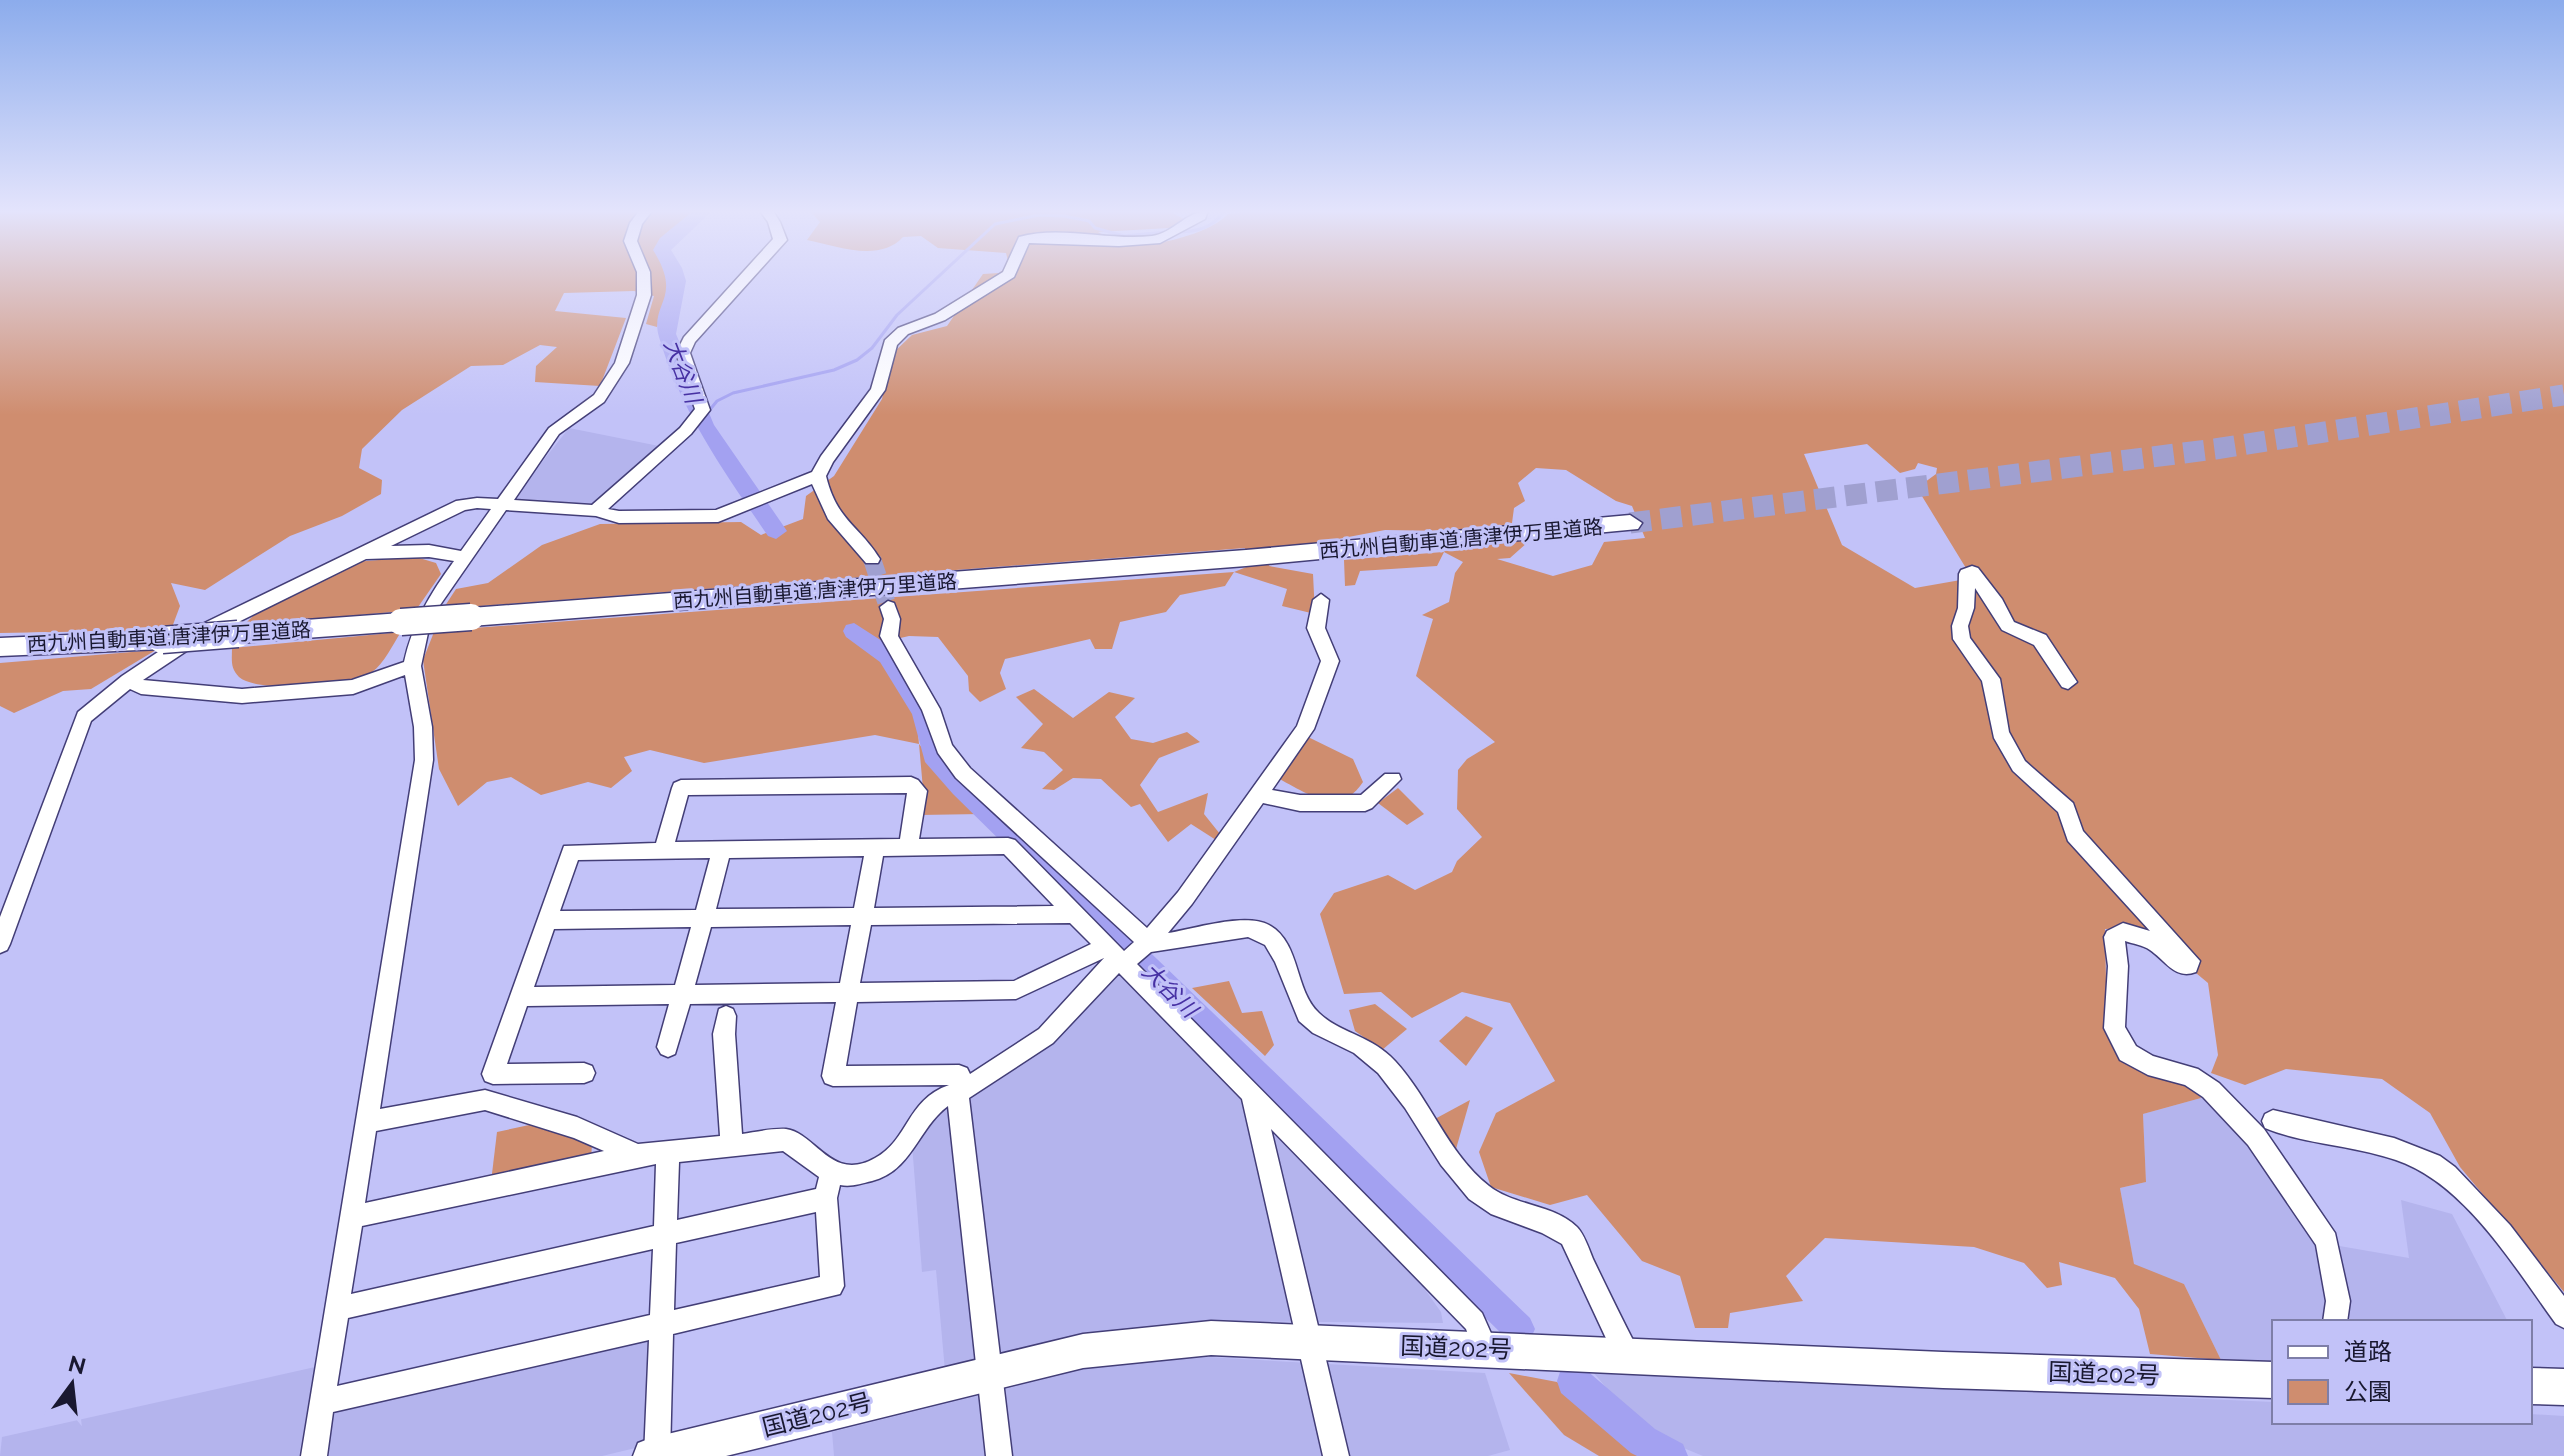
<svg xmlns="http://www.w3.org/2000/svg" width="2564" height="1456" font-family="Raleway,'Noto Sans JP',sans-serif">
  <rect width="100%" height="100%" fill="#c2c2f8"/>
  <!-- built -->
  <g fill="#b4b4ed">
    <path d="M569,428L664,447L596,506L512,500Z"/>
    <path d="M1120,971L1401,1256L1441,1312L1443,1323L1211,1321L1100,1333L945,1371L936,1270L922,1272L912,1144L942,1104Z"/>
    <path d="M2201,1098L2220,1102L2322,1243L2409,1258L2401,1200L2452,1214L2508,1322H2274V1362L2221,1360L2184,1284L2134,1265L2120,1188L2146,1182L2143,1114Z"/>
    <path d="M657,1334L652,1444L602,1456H325L333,1407Z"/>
    <path d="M1207,1357L1485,1373L1510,1450L1488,1456H834L832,1432L1102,1365Z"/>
    <path d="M315,1367L299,1456H0L2,1437Z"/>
    <path d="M1593,1372L2274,1402V1422H2530V1414L2564,1416V1456H1703L1669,1442L1629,1415Z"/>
  </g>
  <!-- green -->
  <g fill="#cf8d6f" fill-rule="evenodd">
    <path d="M0,211H700L664,241L658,250L673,272L669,298L657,327L646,324L654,296L634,291L564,293L555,311L626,318L600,386L535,382L536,366L557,347L540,345L503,365L471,366L402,410L362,449L359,468L382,480L381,494L342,516L290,536L205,590L171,583L180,606L171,630L0,633Z"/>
    <path d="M810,211H1170L1185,220L1169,228L1098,232C1105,236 1113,241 1121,243C1147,250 1211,234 1228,214L1259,211H2564V1292L2460,1167L2430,1113L2382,1079L2286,1069L2245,1085L2211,1073L2218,1055L2208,983L2142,928L2105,929L2107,1032L2193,1085L2201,1098L2143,1114L2146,1182L2120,1188L2134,1264L2184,1284L2221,1360L2150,1354L2139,1309L2115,1278L2059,1262L2062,1285L2047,1288L2024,1263L1974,1247L1825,1238L1786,1276L1803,1301L1730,1313L1728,1328H1695L1680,1276L1642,1261L1587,1195L1550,1205L1491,1187L1479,1152L1496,1113L1555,1081L1510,1003L1462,992L1412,1018L1381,992L1344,994L1320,914L1334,893L1388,875L1415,890L1452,872L1457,861L1482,837L1457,809L1458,770L1467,759L1495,742L1416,676L1433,619L1422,615L1449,602L1455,573L1463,562L1444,552L1437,566L1360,571L1355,585L1345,586L1344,560L1443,552L1457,546L1452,531L1385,530L1275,551L1269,566L1313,574L1315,614L1282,606L1287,589L1234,572L1225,586L1180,595L1166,612L1120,622L1112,649H1095L1090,639L1005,659L1000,673L1006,689L980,702L969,691L968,676L938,637L909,636L870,645L916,712L919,744L981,814L919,815L923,789L919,744L875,735L704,763L650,750L624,757L632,771L611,788L588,782L541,795L511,777L487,782L458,806L439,769L423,660L443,609L456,589L488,583L542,545L600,524L741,522L761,535L803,519L806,496L834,476L882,399L893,353L912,335L947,326L983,274L999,273L1009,265L1006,253L938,248L921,236L903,237C879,263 837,246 807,240L820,222ZM1867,444L1900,473L1915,469L1918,463L1937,468L1936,474L1917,488L1972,578L1915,588L1842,545L1804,454ZM1536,468L1566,470L1616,501L1632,506L1645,538L1604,542L1592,565L1553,576L1497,559L1510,558L1529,541L1523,526L1512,523L1514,508L1525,501L1518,483ZM1245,548L1249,566L1234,572L460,629L468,607Z"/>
    <path d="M416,557L436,563L441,574L416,610L244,625L253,616L354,562Z"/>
    <path d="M401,632C393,644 384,664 372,672C350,685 258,694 239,677C230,668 232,660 232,648Z"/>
    <path d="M156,650L91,689L63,691L14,713L0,706V663Z"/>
    <path d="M1034,689L1073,718L1109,692L1135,698L1115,717L1131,739L1153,743L1187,732L1200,742L1159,758L1140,785L1158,812L1208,793L1204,814L1220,834L1216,840L1191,824L1168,842L1140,804L1131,807L1101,779L1073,778L1054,790L1042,789L1063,770L1044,752L1021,748L1043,724L1016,697Z"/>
    <path d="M1306,736L1353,759L1363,782C1340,818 1304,792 1276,777Z"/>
    <path d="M1398,788L1424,814L1407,825L1378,803Z"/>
    <path d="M1229,981L1242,1013L1262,1011L1274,1045L1265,1056L1192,988Z"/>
    <path d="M1375,1004L1407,1029L1382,1050L1355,1031L1349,1010Z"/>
    <path d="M1466,1016L1493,1028L1466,1066L1439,1041Z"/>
    <path d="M1470,1100L1454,1156L1433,1120Z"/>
    <path d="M534,1124L592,1144L591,1160L491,1182L497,1132Z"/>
    <path d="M1509,1373L1557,1382L1643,1456H1599L1564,1435Z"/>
  </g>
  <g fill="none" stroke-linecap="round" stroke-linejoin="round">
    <!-- stream -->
    <g stroke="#a3a1f1" stroke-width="3">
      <path d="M1175,232C1194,232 1213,229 1224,211"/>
      <path d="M704,417L717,401L733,393L834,370L857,360L872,348L897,315L995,224L1039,215L1064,216L1089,221L1095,228L1124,236L1166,232"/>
    </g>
    <!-- river -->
    <g fill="#a3a1f1" fill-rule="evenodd">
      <path d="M693,211H712L671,250L682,268L686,281L676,334L714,425L787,531L776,539L768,536C725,473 681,412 659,337C649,303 684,299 653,250L660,238Z"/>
      <path d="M854,623L896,650L936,712L945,751L971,780L1530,1318L1535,1329L1530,1340L1519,1345L1508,1340L953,794L925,762L912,714L880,662L846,637L843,631L846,625Z"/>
      <path d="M1573,1365L1585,1369L1655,1429L1683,1444L1688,1456H1637L1631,1453L1561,1393L1557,1381L1561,1369Z"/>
    </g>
    <!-- minor-tunnel -->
    <path stroke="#a0a0d0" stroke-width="18" stroke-dasharray="18 9" stroke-linecap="butt" d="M872,559L888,607"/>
    <!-- highway-tunnel -->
    <path stroke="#a0a0d0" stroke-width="21" stroke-dasharray="21 10" stroke-linecap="butt" d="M1630,523L2215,449L2564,395"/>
    <defs>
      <g id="minor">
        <path d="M639,211H652L642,224L637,241L650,272L651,295L629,363L604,402L559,434L514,500L592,505L680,428L695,409L676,353L684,337L773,239L768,222L760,211H773L780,222L787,240L695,342L690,353L710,410L691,434L608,509L619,511L716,510L812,472L821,456L871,389L885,340L898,328L935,314L1003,272L1019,237C1059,225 1110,241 1152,236C1174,233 1186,211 1208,211L1205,219L1160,243L1119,246L1029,243L1014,277L945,320L908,334L897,345L885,390L833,462L826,476C837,521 858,524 880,559L878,563H866L828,519L812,484L718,522L619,523L596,516L506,510L438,608L428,633L421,666L432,727L433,760L380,1109L485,1090L577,1117L638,1144L720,1136L713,1034L719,1009L726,1006L733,1009L736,1016L735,1034L742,1134C755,1132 773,1128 786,1129C816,1133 831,1183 875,1158C909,1140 906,1100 949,1085L833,1086L825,1083L822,1076L836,1002L690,1004L675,1054L668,1057L661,1054L657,1047L669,1004L527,1006L507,1064L584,1063L592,1066L595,1073L592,1080L584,1083L493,1084L485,1081L482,1074L564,846L656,843L672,788L674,783L681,780L911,777L918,780L927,791L919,839L1008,838L1015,840L1124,951L1134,942L956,778L938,753L922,710L880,636L884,619L880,607L888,601L894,603L900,619L898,636L940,709L952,745L970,768L1147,928L1178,892L1297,726L1321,661L1307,628L1313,600L1321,594L1329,600L1325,628L1339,661L1314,729L1272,790L1300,795H1361L1385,774H1399L1401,779L1372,808L1365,811H1300L1263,803L1192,904L1168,933C1194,929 1245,912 1269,925C1301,943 1294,990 1319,1013C1341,1034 1371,1035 1395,1061C1430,1099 1448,1154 1489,1186C1514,1206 1554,1204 1577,1227C1584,1234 1589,1249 1593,1259C1607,1288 1621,1317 1636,1346L1639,1355L1636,1364L1627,1367L1618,1364L1562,1244L1542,1233L1491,1214L1469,1199L1441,1165L1405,1108L1378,1073L1354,1053L1313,1033L1299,1021L1275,962L1265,945L1248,937L1151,952L1137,964L1482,1313L1498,1349L1495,1358L1486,1361L1477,1358L1466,1329L1271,1129L1349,1456H1323L1242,1099L1119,973L1053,1043L969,1098L1012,1456H986L948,1106C918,1128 912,1171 872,1181C860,1184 851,1187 840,1185L837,1198L844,1286L840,1294L673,1334L670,1456H644L649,1340L333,1412L327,1456H301L415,760L414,727L405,675L353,694L242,703L141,694L130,689L91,721L10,944L7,950L0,953V917L78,712L122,676L194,628L456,501L477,498L498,499L549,428L594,395L615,363L637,295V272L624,241L630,223ZM477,508L491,509L461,551L429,545L391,546L465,510ZM429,557L454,561C430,594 413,622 404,662L352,680L242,689L143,680L206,638L366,559ZM907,793L900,839L675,842L688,795ZM1004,854L1054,906L874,908L883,856ZM864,856L854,908L716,909L729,858ZM710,858L696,910L560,911L578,860ZM1070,923L1091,944L1014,981L860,983L871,925ZM851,925L840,983L695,985L711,927ZM691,927L675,985L534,987L554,929ZM1104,958L1039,1029L970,1074L967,1068L959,1065L846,1066L857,1002L1016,999ZM485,1110L574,1138L604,1151L365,1203L376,1131ZM783,1151L819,1177L816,1189L677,1220L679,1162ZM656,1164L654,1226L351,1294L362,1226ZM816,1212L820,1277L674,1310L676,1243ZM653,1249L650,1315L337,1386L348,1318Z"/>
        <path d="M1972,566L1978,568L2002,599L2014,622L2046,635L2077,682L2068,689L2062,687L2034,645L2002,630L1975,588L1974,608L1968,626L1970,638L2000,679L2009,732L2025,761L2073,803L2083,831L2200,961L2196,972C2175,980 2166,961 2150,950C2143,945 2133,944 2125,941L2128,966L2125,1027L2136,1046L2153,1056L2198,1069L2219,1083L2264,1129L2335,1233L2350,1301L2347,1322H2323L2326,1301L2316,1245L2248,1145L2203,1097L2185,1085L2148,1075L2120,1060L2104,1028L2108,966L2104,937L2107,931L2123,923L2150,931L2068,841L2058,812L2013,771L1994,738L1982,681L1953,639L1952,626L1958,608L1959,574L1961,570Z"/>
        <path d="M2273,1110L2394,1138L2440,1156L2455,1167L2510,1225L2564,1296V1328L2556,1324C2515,1268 2465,1183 2396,1160C2354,1145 2307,1145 2265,1128L2262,1121L2265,1114Z"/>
      </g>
      <g id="highway">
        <path d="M1630,515L1642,523L1638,529L1246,566L471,626L462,623L459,617L462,611L471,608L1246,550Z"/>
        <path d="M401,613L410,616L413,622L410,628L401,631L238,643L229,641L226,634L229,627L238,625Z"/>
        <path d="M162,631L171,633L174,640L171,647L162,649L0,656V638Z"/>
        <path d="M1211,1321L1943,1352L2274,1362V1398L1943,1388L1211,1355L1083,1368L726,1456H633L638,1443L651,1438L1083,1334Z"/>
        <path d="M2530,1368L2564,1369V1405L2530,1404Z"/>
      </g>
    </defs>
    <!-- minor casing -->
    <use href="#minor" stroke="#433e77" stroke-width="3"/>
    <!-- highway casing -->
    <use href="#highway" stroke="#433e77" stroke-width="3"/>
    <!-- minor -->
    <use href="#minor" fill="#fff" fill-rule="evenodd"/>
    <!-- highway -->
    <use href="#highway" fill="#fff" fill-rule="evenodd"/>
    <defs>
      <g id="highway-bridge">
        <path d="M401,622L471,617"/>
        <path d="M162,640L238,634"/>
      </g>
    </defs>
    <!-- highway-bridge casing -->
    <use href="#highway-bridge" stroke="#433e77" stroke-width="29" stroke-linecap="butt"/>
    <!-- highway-bridge -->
    <use href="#highway-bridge" stroke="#fff" stroke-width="26"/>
  </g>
  <!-- sky -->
  <linearGradient id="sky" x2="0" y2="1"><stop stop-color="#8cacec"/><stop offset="0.51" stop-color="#e4e4fc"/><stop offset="1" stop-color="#e4e4fc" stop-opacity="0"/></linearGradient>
  <rect width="2564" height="415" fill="url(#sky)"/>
  <g text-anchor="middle" stroke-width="6" stroke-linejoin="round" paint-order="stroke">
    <!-- street labels -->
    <g font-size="20" fill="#191830" stroke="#c2c2f8">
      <text transform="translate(1461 539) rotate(-5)" y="7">西九州自動車道;唐津伊万里道路</text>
      <text transform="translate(815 591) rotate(-4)" y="7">西九州自動車道;唐津伊万里道路</text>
      <text transform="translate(169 637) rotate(-3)" y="7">西九州自動車道;唐津伊万里道路</text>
    </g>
    <!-- water labels -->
    <g font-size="22" font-style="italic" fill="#4731a3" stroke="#c2c2f8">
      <text transform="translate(683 371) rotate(69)" y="8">大谷川</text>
      <text transform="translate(1170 990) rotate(44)" y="8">大谷川</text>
    </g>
    <!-- near-street labels -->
    <g font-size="24" fill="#191830" stroke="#c2c2f8">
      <text transform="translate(1456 1348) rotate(2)" y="8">国道202号</text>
      <text transform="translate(2104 1374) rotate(2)" y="8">国道202号</text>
      <text transform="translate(817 1415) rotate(-14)" y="8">国道202号</text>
    </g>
  </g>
  <!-- legend -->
  <rect x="2272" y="1320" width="260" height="104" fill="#c2c2f8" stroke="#7e7ea8" stroke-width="2"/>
  <rect x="2288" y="1346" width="40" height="12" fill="#ffffff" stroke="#7e7ea8" stroke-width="2"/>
  <text x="2344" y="1360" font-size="24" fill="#191830">道路</text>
  <rect x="2288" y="1380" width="40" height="24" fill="#cf8d6f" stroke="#7e7ea8" stroke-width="2"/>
  <text x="2344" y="1400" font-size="24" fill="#191830">公園</text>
  <!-- north arrow -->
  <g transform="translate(72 1384) rotate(15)" stroke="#c2c2f8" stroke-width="6" paint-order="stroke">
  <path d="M0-6L14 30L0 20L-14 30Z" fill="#191830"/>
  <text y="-12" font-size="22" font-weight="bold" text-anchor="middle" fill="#191830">N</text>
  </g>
</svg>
